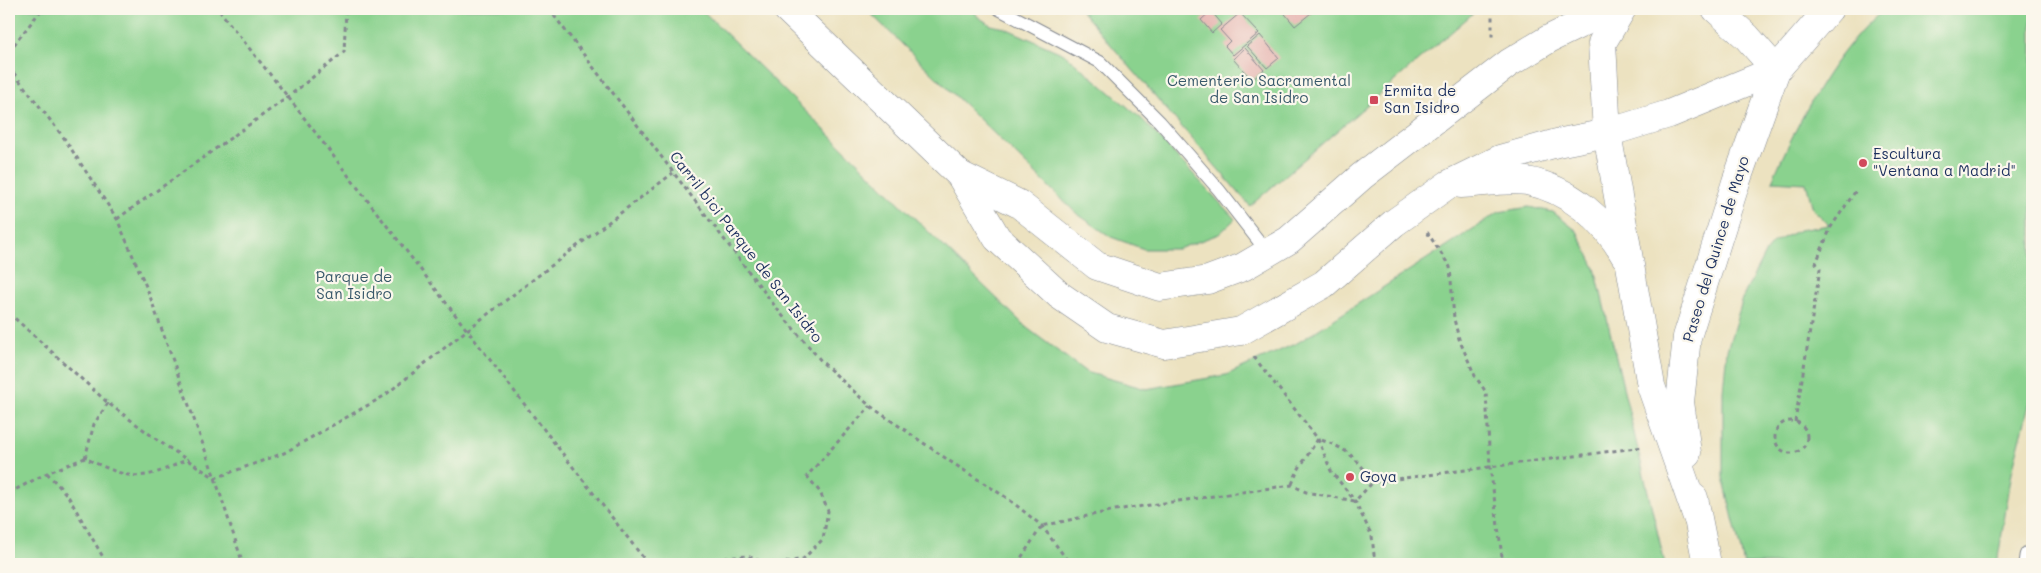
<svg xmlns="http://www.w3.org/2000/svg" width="2041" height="573" font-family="Mali,sans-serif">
  <rect width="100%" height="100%" fill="#fbf7ec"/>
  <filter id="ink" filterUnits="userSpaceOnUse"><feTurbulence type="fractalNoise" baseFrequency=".02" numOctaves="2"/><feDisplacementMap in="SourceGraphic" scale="10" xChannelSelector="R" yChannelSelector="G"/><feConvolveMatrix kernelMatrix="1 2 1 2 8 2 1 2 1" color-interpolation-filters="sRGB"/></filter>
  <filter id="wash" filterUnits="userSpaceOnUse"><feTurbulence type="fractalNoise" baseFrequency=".0096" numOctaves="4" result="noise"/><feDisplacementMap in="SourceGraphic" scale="20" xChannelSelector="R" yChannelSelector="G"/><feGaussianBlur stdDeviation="1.12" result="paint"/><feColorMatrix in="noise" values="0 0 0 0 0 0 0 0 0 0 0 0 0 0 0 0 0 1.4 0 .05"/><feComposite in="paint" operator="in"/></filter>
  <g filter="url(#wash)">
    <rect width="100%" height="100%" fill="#ece2c0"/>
    <!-- green -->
    <g fill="#8ad28e" stroke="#528076">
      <path d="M9,9H701L1027,328L1086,372L1146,389L1226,375L1299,342L1499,212L1529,207L1553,212L1577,231L1595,268L1665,564H9Z"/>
      <path d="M866,9H973L978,17L991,25L1005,28L1066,55L1143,120L1235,219L1219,234L1178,249H1144L1111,237L1076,213Z"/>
      <path d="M1080,9H1478L1250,206Z"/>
      <path d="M1885,9H2032V394L2012,472L1997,564H1744L1723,477V391L1727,350L1744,295L1766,251L1773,243L1799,230L1829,225L1813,209L1806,183L1772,181C1798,121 1834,50 1885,9Z"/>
    </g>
    <g id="blocks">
      <!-- building -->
      <g fill="#e4adaa">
        <path d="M1281,9H1308L1311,13L1295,26Z"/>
        <path d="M1211,11L1222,24L1212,33L1201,20Z"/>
        <path d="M1240,13L1259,33L1233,55L1225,46L1230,41L1220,30Z"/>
        <path d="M1260,35L1279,58L1267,68L1247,46Z"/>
        <path d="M1245,48L1264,70L1252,80L1233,59Z"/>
      </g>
    </g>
  </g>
  <g filter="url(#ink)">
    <use href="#blocks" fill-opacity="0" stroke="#84888f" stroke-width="1"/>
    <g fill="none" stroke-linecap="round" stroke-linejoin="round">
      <defs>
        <path id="service" d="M999,9L1100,62L1160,122L1219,190L1268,253"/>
        <path id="minor" d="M2031,564L2032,557"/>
        <g id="tertiary">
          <path d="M787,9L960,175L997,238L1059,295L1107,328L1164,344L1241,331L1324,284L1394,223L1449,184L1500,159L1557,143L1607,133L1669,114L1776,70L1829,9"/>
          <path d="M1622,9L1602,43L1607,133L1651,386L1697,517"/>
          <path d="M1716,9L1747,37L1776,70"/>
          <path d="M960,175L1019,204L1097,266L1160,287L1208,280L1243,267L1289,240L1362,176L1509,63L1549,39L1611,9"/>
          <path d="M1461,184C1480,183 1509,178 1527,181C1569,189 1605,220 1625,256"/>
          <path d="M1687,453L1680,402L1687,337L1736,182L1776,70"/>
          <path d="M1694,498L1707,564"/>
        </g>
      </defs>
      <!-- service casing -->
      <use href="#service" stroke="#84888f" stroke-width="14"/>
      <!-- minor casing -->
      <use href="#minor" stroke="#84888f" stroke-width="27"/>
      <!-- tertiary casing -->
      <use href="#tertiary" stroke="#84888f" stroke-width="29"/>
      <!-- path -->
      <g stroke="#84888f" stroke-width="3" stroke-dasharray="4 4" stroke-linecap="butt">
        <path d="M549,9L781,314L823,363L870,406L951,462L1007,498L1042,526L1070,564"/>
        <path d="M1490,9L1492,12V40"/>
        <path d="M9,51L42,9"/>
        <path d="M9,67L64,138L117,219L148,291L215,478L243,564"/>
        <path d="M117,219L288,97L344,52L346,9"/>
        <path d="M1427,232L1450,267L1454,319L1459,339L1475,376L1486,392L1490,466L1503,564"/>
        <path d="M9,313L108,403L160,442L215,478L284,453L384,396L467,330L288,97L218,9"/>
        <path d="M1254,357L1318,439L1331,471L1355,501L1372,536L1375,564"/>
        <circle cx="1791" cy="437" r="16"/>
        <path d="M1795,422L1820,269L1816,263L1831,227L1857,189"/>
        <path d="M85,458L94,424L108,403"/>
        <path d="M47,473L68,496L107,564"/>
        <path d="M1292,484L1298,470L1318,439C1347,448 1356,457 1373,482"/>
        <path d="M9,493L47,473L85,458C133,481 140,482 188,459"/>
        <path d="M648,564L467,330L673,173"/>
        <path d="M719,564L726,558L747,556L768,564"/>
        <path d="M778,564L803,559L823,539L828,511L820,492L807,476L870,406"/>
        <path d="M1017,564L1042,526L1115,510L1292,485L1306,492L1355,501L1373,482L1644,447"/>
      </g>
      <!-- service -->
      <use href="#service" stroke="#fff" stroke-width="12"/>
      <!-- minor -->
      <use href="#minor" stroke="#fff" stroke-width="25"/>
      <!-- tertiary -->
      <use href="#tertiary" stroke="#fff" stroke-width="28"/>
    </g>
  </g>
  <!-- markers -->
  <g fill="#d1495b" stroke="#fbf7ec" stroke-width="2">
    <rect x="1369" y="95" width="10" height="10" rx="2.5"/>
    <circle cx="1863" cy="163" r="5"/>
    <circle cx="1350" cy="477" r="5"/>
  </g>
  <g text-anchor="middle" stroke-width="4.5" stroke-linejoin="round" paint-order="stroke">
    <!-- park labels -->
    <g font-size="15" fill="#37586a" stroke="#fbf7ec">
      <text x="1259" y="86">Cementerio Sacramental<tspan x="1259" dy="17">de San Isidro</tspan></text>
      <text x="354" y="282">Parque de<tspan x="354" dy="17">San Isidro</tspan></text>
    </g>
    <!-- poi labels -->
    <g font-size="15" fill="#1b2f5e" stroke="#fbf7ec" text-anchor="start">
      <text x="1384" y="96">Ermita de<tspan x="1384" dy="17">San Isidro</tspan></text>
      <text x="1873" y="159">Escultura<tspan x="1873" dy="17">"Ventana a Madrid"</tspan></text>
      <text x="1360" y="482">Goya</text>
    </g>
    <!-- street labels -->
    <g font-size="15" fill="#1b2f5e" stroke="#fbf7ec">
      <text transform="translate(746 247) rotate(52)" y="5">Carril bici Parque de San Isidro</text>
      <text transform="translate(1716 249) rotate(-73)" y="5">Paseo del Quince de Mayo</text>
    </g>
  </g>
  <!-- margin -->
  <rect width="2041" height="573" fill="none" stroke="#fbf7ec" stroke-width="30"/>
</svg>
